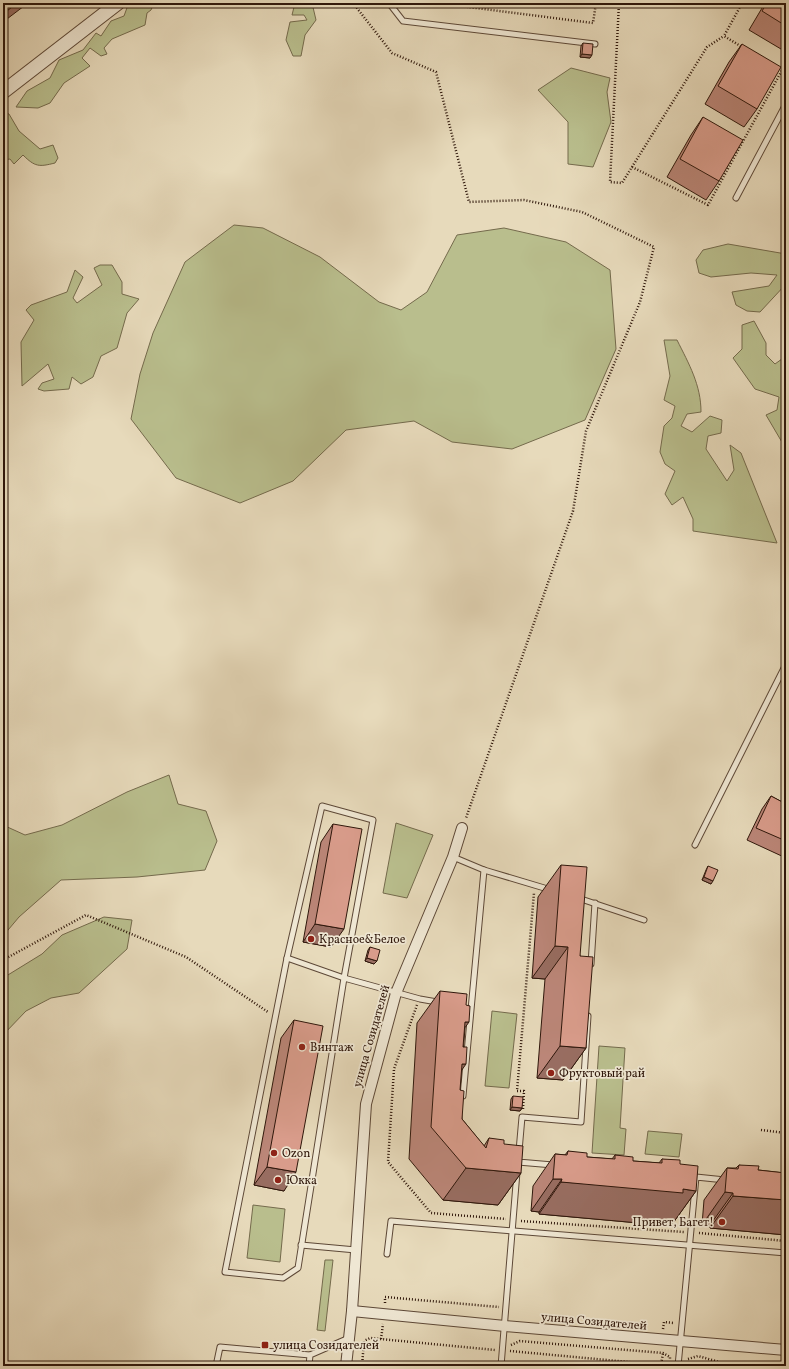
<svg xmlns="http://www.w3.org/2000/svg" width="789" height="1369" font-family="Vollkorn,serif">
  <rect width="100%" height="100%" fill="#e7dabb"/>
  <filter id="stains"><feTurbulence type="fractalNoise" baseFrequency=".005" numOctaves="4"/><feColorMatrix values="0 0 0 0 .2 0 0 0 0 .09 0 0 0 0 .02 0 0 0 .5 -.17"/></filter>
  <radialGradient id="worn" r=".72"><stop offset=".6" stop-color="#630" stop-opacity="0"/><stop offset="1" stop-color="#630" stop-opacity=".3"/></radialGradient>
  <!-- green -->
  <g fill="#b9be8d" stroke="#746a4c">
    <path d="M131,3H154L151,10L147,13L145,25L112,39L104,48L107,54L101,56L90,48L82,58L90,66L64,83L50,103L38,108L16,107L27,91L50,78L59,60L83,50L96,33L101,36L111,21L124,16L128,5Z"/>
    <path d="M295,3H312L316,20L305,35L301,56H293L286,40L290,22L307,20L304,15H292Z"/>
    <path d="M571,68L610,78L607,92L611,122L593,167L568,164V122L538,90Z"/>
    <path d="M3,112L9,114L19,131L40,149L53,145L58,158L55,163C39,167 35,167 23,155L14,164L10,159L3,160Z"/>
    <path d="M234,225L263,228L320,257L379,302L401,310L427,292L457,235L504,228L566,242L610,270L616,349L585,420L512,449L452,442L414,421L346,430L293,481L240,503L176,478L131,419L140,374L153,333L185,262Z"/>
    <path d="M728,244L786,254V284L760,312L747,311L736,305L732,292L769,286L777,275L751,273L711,277L699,273L696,260L703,250Z"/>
    <path d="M100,265H112L122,282V294L139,299L127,313L117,348L101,356L93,377L81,384L72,377L69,389L44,391L38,389L42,383L54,379L48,364L22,386L21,342L34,320L26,310L31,305L67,292L75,270L83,277L73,298L77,303L102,285L94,268Z"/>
    <path d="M754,321L766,343V355L775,364L786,356V449L766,415L777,410L779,397L755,389L733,358L742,349V325Z"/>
    <path d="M664,340H677C689,364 701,385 701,412L687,414L681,426L692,432L710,416L722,420L721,433L708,436L706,449L727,481L734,470L730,445L741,453L777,543L693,531V519L683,497L672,505L665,494L675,471L665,464L660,452L664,426L672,418L675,406L664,400L670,376Z"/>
    <path d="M169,775L178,804L206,811L217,841L205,870L137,877L61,880L19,917L3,936V825L25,835L62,825L127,792Z"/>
    <path d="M396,823L433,835L407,898L383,893Z"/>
    <path d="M104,917L132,920L127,949L79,993L51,998L26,1011L3,1035V978L42,954L62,935Z"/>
    <path d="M492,1011L517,1014L509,1088L485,1086Z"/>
    <path d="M599,1046L625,1048L620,1128L626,1129L624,1155L592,1153Z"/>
    <path d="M648,1131L682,1134L679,1157L645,1154Z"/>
    <path d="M253,1205L285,1209L280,1262L247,1258Z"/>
    <path d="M325,1260H333L325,1331L317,1330Z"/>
  </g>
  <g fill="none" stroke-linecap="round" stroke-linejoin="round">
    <defs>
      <g id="service">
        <path d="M389,3L403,21L595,44"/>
        <path d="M736,198L786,104"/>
        <path d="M322,806L373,820L344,978L298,1268L283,1278L225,1272L287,958Z"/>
        <path d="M695,845L786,664"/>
        <path d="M453,857L484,870L551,890"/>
        <path d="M578,898L644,920"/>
        <path d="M287,958L344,978L420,999L437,1002"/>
        <path d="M591,964L595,903"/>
        <path d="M463,1096L484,870"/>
        <path d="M519,1151L522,1117L581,1122L588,1016"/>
        <path d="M518,1159V1162L553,1165"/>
        <path d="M301,1245L356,1250"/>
        <path d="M387,1254L391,1221L786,1253"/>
        <path d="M216,1366L220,1347L310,1355"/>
        <path d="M309,1366L310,1355L349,1338"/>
        <path d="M501,1366L517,1172"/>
        <path d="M678,1366L696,1177L725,1180"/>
      </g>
      <g id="minor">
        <path d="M352,1311L505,1326L786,1350"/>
        <path d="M346,1366L352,1311L366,1104L396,993L453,857L462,828"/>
      </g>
      <path id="tertiary" d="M3,92L118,3"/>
    </defs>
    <!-- service casing -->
    <use href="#service" stroke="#5d4837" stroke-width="7"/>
    <!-- minor casing -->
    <use href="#minor" stroke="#5d4837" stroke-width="12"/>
    <!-- tertiary casing -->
    <use href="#tertiary" stroke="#5d4837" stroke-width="15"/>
    <!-- path -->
    <g stroke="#2f170b" stroke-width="2.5" stroke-dasharray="1 2" stroke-linecap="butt">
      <path d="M353,3L392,53L436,72L469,202L524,200L582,212L654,247L640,302L586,431L573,511L466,818"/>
      <path d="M437,3L593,23L596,3"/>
      <path d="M619,3L610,182L622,183L707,47L724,36"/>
      <path d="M733,3L740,7L724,36L742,47"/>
      <path d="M740,7L742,3"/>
      <path d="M632,167L708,205L786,63"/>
      <path d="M3,960L86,915L186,957L268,1012"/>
      <path d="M417,1005L394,1069L388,1162L431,1213L506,1219"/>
      <path d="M523,1109L524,1091H517L534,893"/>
      <path d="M761,1130L786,1133"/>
      <path d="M521,1221L684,1232"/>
      <path d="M699,1233L786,1241"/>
      <path d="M385,1303V1297L499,1307"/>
      <path d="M663,1329L664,1322L674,1323"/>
      <path d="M381,1339L383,1324"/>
      <path d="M511,1345L520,1341L663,1353L670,1357V1360"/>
      <path d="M510,1351L661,1365L663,1353"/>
      <path d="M688,1362V1359L698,1356L733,1366"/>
      <path d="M362,1366L364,1341L370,1338L495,1350"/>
    </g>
    <!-- service -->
    <use href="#service" stroke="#efe7d3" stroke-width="5"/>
    <!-- minor -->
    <use href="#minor" stroke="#efe7d3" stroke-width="10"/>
    <!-- tertiary -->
    <use href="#tertiary" stroke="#efe7d3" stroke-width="13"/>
  </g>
  <!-- wall -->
  <g fill="#bb8678" stroke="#2f170b">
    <path d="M765,3H786V52L749,30Z"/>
    <path d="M583,43L590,58L580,57L581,46Z"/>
    <path d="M742,44L757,109L744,127L705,104L729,62Z"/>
    <path d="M703,117L719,181L706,200L667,177L691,135Z"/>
    <path d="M771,796L786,804V858L747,840L762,809Z"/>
    <path d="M333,824L331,947L303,942L321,842Z"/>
    <path d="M561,865L580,956L586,1048L563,1080L537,1078L545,979L532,978L538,897Z"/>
    <path d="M708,866L711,884L702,880L706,870Z"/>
    <path d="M370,947L374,964L365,961L368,950Z"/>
    <path d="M440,991L465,1028L460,1090L462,1119L484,1146L489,1138L504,1144L521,1173L498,1205L443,1200L409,1159L417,1023Z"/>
    <path d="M294,1020L284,1191L254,1185L281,1038Z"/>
    <path d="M513,1096L522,1108L520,1111L510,1110L511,1099Z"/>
    <path d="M568,1151L587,1157L612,1159L615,1155L633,1161L659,1163L662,1159L680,1164L696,1191L673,1223L663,1222L661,1225L539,1214V1212L531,1211L533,1186L555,1154L565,1155Z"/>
    <path d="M739,1165L758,1170L784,1173L786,1169V1235L710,1228V1225H702L704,1200L727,1168H736Z"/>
  </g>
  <!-- shaded-wall -->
  <g fill="#986d61" stroke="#2f170b">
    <path d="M17,3H28L3,22V14Z"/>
    <path d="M582,54L592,55L590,58L580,57Z"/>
    <path d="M704,877L713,881L711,884L702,880Z"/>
    <path d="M315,924L344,929L331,947L303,942Z"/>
    <path d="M555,946L568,947L545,979L532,978Z"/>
    <path d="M367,958L377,961L374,964L365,961Z"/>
    <path d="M465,1022H469L446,1054Z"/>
    <path d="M560,1046L586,1048L563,1080L537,1078Z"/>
    <path d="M462,1064H466L443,1097Z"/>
    <path d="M512,1107L522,1108L520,1111L510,1110Z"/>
    <path d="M267,1167L296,1172L284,1191L254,1185Z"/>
    <path d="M466,1168L521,1173L498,1205L443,1200Z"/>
    <path d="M553,1179H562L539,1212L531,1211Z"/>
    <path d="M561,1182L683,1189L696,1191L673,1223L663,1222L661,1225L539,1214Z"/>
    <path d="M725,1192L733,1193L710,1225H702Z"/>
    <path d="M733,1196L786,1200V1235L710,1228Z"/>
  </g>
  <!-- building -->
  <g fill="#d99c8b" stroke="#2f170b">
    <path d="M3,3H17L3,14Z"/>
    <path d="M767,3H786V26L762,11Z"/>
    <path d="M583,43L593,44L592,55L582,54Z"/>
    <path d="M742,44L781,67L757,109L718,86Z"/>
    <path d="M703,117L743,140L719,181L680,159Z"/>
    <path d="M771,796L786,804V841L756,828Z"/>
    <path d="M333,824L362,829L344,929L315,924Z"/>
    <path d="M561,865L587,867L580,956L593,957L586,1048L560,1046L568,947L555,946Z"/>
    <path d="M708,866L718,870L713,881L704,877Z"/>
    <path d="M370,947L380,950L377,961L367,958Z"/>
    <path d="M440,991L467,994L466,1005L470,1006L469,1022H465L463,1047H467L466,1064H462L460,1090L464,1091L462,1119L486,1148L489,1138L504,1140V1144L523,1146L521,1173L466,1168L431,1127Z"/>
    <path d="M294,1020L323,1026L296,1172L267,1167Z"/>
    <path d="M513,1096L523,1097L522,1108L512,1107Z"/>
    <path d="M568,1151L587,1153V1157L615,1159V1155L633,1157V1161L662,1163V1159L680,1160V1164L698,1166L696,1191L683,1189V1193L561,1182L562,1179H553L555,1154L567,1155Z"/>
    <path d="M739,1165L759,1166L758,1170L786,1173V1200L733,1196V1193L725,1192L727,1168L738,1169Z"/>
    <path d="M449,1364L476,1366H447Z"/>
  </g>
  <!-- markers -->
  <g fill="#8f2418" stroke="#efe7d3" stroke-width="1.5">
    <circle cx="311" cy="939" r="4"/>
    <circle cx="302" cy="1047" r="4"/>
    <circle cx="551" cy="1073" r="4"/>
    <circle cx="274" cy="1153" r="4"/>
    <circle cx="278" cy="1180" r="4"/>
    <circle cx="722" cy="1222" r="4"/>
    <rect x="261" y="1341" width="8" height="8" rx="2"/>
  </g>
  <g text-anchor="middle" stroke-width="3.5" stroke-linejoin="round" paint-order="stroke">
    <!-- poi labels -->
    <g font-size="12" fill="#2f170b" stroke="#efe7d3" text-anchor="start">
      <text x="319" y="943">Красное&amp;Белое</text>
      <text x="310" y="1051">Винтаж</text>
      <text x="559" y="1077">Фруктовый рай</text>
      <text x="282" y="1157">Ozon</text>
      <text x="286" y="1184">Юкка</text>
      <text x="714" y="1226" text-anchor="end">Привет, Багет!</text>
      <text x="273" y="1349">улица Созидателей</text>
    </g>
    <!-- street labels -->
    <g font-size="12" fill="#2f170b" stroke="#efe7d3">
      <text transform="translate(371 1036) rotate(-74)" y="4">улица Созидателей</text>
      <text transform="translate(594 1321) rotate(5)" y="4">улица Созидателей</text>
    </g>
  </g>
  <!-- margin -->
  <rect width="789" height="1369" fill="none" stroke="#e7dabb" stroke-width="16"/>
  <rect x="4" y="4" width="781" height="1361" fill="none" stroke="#2f170b" stroke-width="2"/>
  <rect x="8" y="8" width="773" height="1353" fill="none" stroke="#2f170b"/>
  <rect width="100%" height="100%" filter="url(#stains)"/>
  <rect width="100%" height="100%" fill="url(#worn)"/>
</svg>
